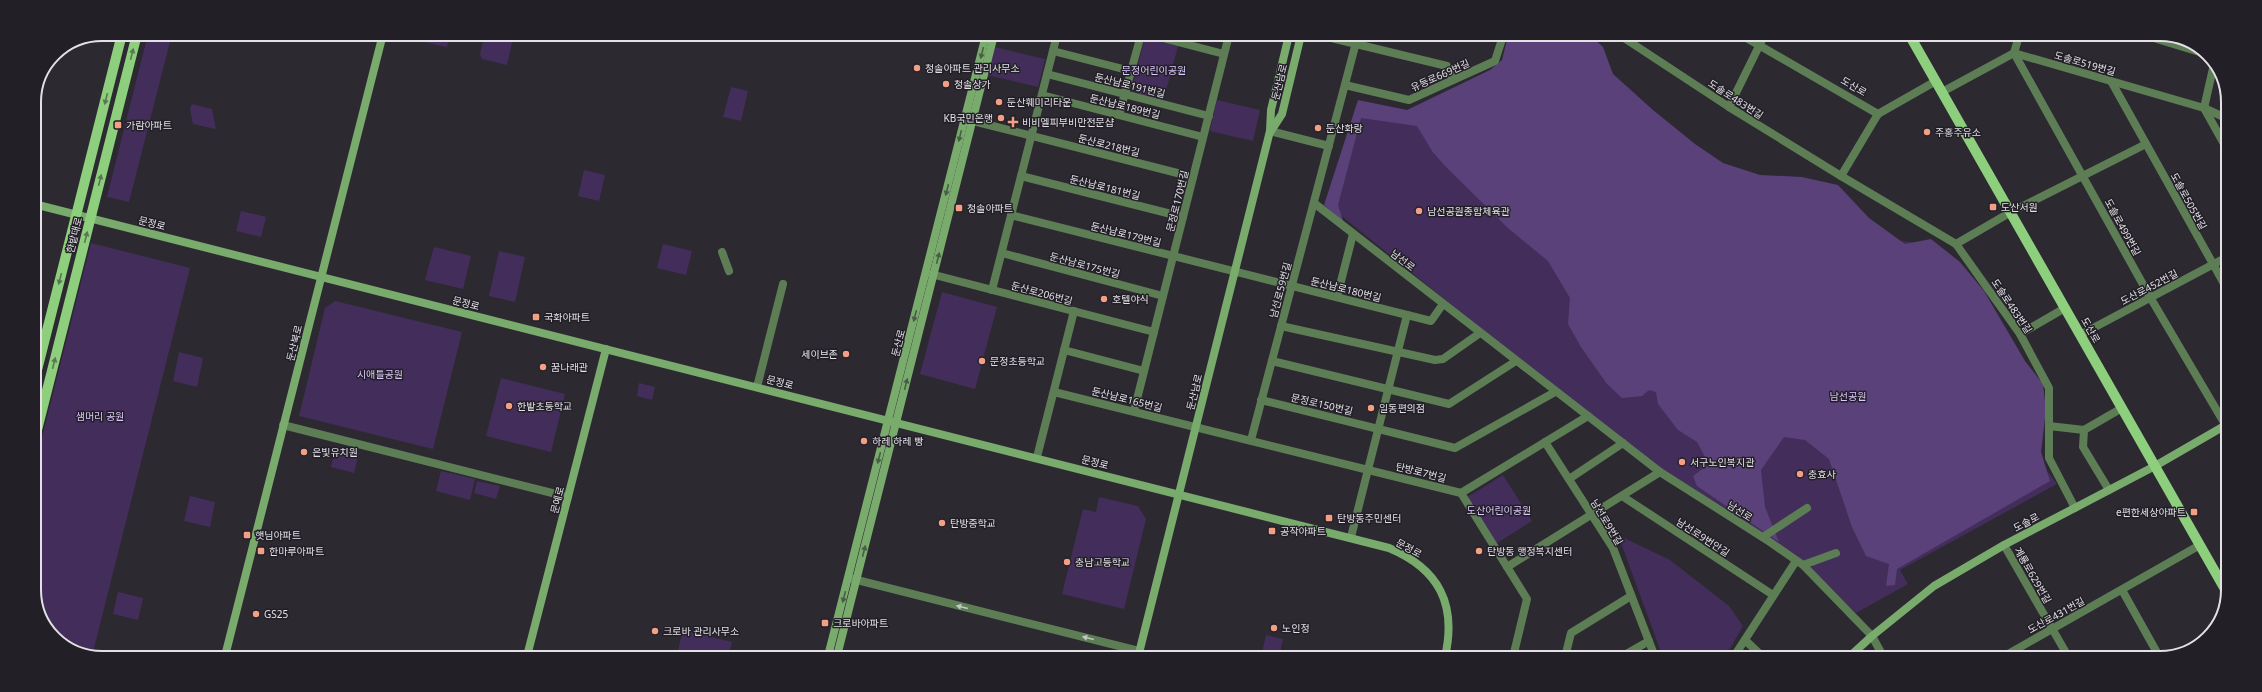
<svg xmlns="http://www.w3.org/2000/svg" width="2262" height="692" font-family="'Noto Sans','Noto Sans KR',sans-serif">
  <rect width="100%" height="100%" fill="#2c2931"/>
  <!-- green -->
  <g fill="#432e5b">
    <path d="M148,34H172L129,202L107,197Z"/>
    <path d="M426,34H450L447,47L424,42Z"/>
    <path d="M485,34H514L507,65L482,59L480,54Z"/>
    <path d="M1145,38L1178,46L1163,102L1130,94Z"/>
    <path d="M990,46L1045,59L1038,87L983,74Z"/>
    <path d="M1601,70L1689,156L1893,240L1918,243L2030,448L2057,484L1900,570L1908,584L1856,613L1799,559L1661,470L1521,361L1333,209L1359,111L1406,124Z"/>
    <path d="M731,87L748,91L741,121L723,117Z"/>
    <path d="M1217,100L1260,110L1253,141L1210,131Z"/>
    <path d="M192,104L212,109L216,129L193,124L190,109Z"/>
    <path d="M584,170L605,175L599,201L578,196Z"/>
    <path d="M241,211L266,217L261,237L236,231Z"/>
    <path d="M91,243L190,268L92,656H84L51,635L34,595V469Z"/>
    <path d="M663,244L692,251L686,275L657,268Z"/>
    <path d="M434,247L471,256L463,289L425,280Z"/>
    <path d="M499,251L525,257L515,302L489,296Z"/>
    <path d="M942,292L997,307L975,389L920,374Z"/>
    <path d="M335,301L462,332L433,449L299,416L325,308Z"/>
    <path d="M179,352L203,358L197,387L173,381Z"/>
    <path d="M501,378L565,394L551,452L486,436Z"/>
    <path d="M639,383L655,387L652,400L637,396Z"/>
    <path d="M336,447L359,453L354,473L331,467Z"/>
    <path d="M441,471L475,479L470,500L436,491Z"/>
    <path d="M1503,475L1532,521L1494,545L1466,498Z"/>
    <path d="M477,481L500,486L496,499L474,493Z"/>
    <path d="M190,496L215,502L210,527L184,521Z"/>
    <path d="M1099,497L1138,506L1146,519L1124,609L1062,594L1083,509L1096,512Z"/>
    <path d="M1618,535L1670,560L1729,606L1743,626L1725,657H1668L1661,652Z"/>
    <path d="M118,592L143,598L138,620L113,614Z"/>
    <path d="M683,630L732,642L728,656H687L677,654Z"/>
    <path d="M1266,635L1283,639L1279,657H1261Z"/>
  </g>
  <!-- forest -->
  <path fill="#5a417a" d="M1508,36H1591L1603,47L1613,74L1653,110L1695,144L1723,163L1760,175L1802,177L1838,185L1869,218L1905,244L1931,239L1960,262L1984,291L2025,361L2043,384L2046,410L2041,452L2050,481L1897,569L1895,585L1886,586L1889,564L1866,556L1852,527L1829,459L1805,440L1784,437L1761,470L1765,507L1779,542L1697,486L1693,476L1709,464L1697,442L1678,430L1658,404L1656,392L1649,390L1642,396L1622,398L1607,384L1581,347L1568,324L1570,298L1548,261L1509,229L1445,166L1432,151L1417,126L1361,118L1338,205L1344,224L1324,205L1358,100L1407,110L1490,70L1502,60Z"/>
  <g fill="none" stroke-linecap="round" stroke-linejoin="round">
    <!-- street -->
    <g stroke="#5d7d55" stroke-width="8">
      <path d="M1151,35L1224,54"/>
      <path d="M1319,35L1447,66L1453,80"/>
      <path d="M1494,36L1503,38"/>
      <path d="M1621,36L1729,107L1841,176L1956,244L2020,334L2049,388V458L2075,508"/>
      <path d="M1743,36L1878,114"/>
      <path d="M2019,36L2014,53L2150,297L2226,426"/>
      <path d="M2147,36L2206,54"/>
      <path d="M1053,51L1131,71"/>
      <path d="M2214,64L2204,108L2228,151"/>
      <path d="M1047,74L1209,116"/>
      <path d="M2111,81L2227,289"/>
      <path d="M1345,85L1409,100L1495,61L1503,36"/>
      <path d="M1942,92L2014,53L2204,108L2228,119"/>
      <path d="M1042,95L1203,137"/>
      <path d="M1729,107L1764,36"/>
      <path d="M1878,114L1936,81"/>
      <path d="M1119,115L1141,35"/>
      <path d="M973,121L1193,177"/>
      <path d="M1270,131L1329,146"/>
      <path d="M1021,176L1183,217"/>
      <path d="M1841,176L1878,114"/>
      <path d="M1314,203L1660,472L1767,540L1803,565L1872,636L1884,658"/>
      <path d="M1011,215L1431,321L1443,304"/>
      <path d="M1956,244L2011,212L2146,144"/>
      <path d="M722,252L729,271"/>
      <path d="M1002,253L1163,296"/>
      <path d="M927,273L1154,332"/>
      <path d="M992,290L1057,35"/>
      <path d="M1337,297L1353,234"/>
      <path d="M1281,326L1435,360L1443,359L1480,333"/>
      <path d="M2020,334L2065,308"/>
      <path d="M2080,335L2227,257"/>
      <path d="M1064,350L1144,371"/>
      <path d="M1272,361L1449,404L1516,361"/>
      <path d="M757,387L783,284"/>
      <path d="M1054,392L1461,493L1527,599L1513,657"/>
      <path d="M1261,400L1455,448L1555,392"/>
      <path d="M1134,411L1229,35"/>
      <path d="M283,425L568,497"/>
      <path d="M2049,426L2084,430L2122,408"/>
      <path d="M2084,430L2083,447L2109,490"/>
      <path d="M1251,440L1358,35"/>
      <path d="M1545,442L1613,548L1655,657"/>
      <path d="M1037,457L1074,311"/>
      <path d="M1569,479L1623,443"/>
      <path d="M1461,493L1588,416"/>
      <path d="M1622,496L1773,595"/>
      <path d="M1351,537L1407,315"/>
      <path d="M1763,537L1807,508"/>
      <path d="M2004,545L2069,658"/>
      <path d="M1803,565L1836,553"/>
      <path d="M1507,567L1660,472"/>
      <path d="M849,578L1139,651"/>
      <path d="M2122,590L2160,658"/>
      <path d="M1745,640L1764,658"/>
      <path d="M1565,657L1571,633L1631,596"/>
      <path d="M1621,657L1649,641"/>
      <path d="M1733,658L1796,561"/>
      <path d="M2001,658L2200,545"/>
    </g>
    <!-- secondary -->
    <g stroke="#78ab6c" stroke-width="8">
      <path d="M1271,131L1282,114L1301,35"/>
      <path d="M34,204L1389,548C1439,569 1457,604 1445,657"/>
      <path d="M225,656L383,34"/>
      <path d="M527,656L606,349"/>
      <path d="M828,656L986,35"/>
      <path d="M837,656L994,35"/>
      <path d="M1138,657L1270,131L1271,110L1289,35"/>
      <path d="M1848,658L1872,636L1934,586L2004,545L2155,466L2226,425"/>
    </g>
    <!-- primary -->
    <g stroke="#8dcf7c" stroke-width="10">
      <path d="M1910,36L2226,591"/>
      <path d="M34,382L122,34"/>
      <path d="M34,442L137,34"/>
    </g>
  </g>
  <!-- one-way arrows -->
  <defs><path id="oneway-solid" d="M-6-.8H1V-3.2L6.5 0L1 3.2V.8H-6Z"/></defs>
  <g fill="#495e46">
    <use href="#oneway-solid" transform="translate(982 53) rotate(104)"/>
    <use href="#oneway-solid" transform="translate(960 136) rotate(104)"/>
    <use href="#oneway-solid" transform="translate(947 190) rotate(104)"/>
    <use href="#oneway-solid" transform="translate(938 258) rotate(-76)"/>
    <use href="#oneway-solid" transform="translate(915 316) rotate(104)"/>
    <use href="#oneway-solid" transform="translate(906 384) rotate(-76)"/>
    <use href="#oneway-solid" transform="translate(879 458) rotate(104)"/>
    <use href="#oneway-solid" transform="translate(864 551) rotate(-76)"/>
    <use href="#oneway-solid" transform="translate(844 597) rotate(104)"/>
  </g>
  <g fill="#587752">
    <use href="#oneway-solid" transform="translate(132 54) rotate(-76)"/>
    <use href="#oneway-solid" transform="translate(106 99) rotate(104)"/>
    <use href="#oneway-solid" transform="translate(100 180) rotate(-76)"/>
    <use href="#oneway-solid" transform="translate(86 237) rotate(-76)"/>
    <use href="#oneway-solid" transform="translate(60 279) rotate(104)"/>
    <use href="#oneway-solid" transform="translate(54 363) rotate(-76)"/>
  </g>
  <g fill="#c2c7c2">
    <use href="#oneway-solid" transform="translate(962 607) rotate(-166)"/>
    <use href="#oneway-solid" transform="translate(1088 638) rotate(-166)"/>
  </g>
  <!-- markers -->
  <g fill="#f39f85" stroke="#221f27" stroke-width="1.5">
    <circle cx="917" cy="68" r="4"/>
    <circle cx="946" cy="84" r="4"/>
    <circle cx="999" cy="102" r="4"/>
    <circle cx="1001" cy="118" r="4"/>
    <path d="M1011 116h4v4h4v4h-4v4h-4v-4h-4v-4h4z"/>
    <rect x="114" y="121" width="8" height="8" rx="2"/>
    <circle cx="1318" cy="128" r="4"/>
    <circle cx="1927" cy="132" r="4"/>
    <rect x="1989" y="203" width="8" height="8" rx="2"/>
    <rect x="955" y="204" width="8" height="8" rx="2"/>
    <circle cx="1419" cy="211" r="4"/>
    <circle cx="1104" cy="299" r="4"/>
    <rect x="532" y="313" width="8" height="8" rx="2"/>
    <circle cx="846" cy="354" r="4"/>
    <circle cx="982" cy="361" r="4"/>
    <circle cx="543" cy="367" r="4"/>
    <circle cx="509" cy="406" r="4"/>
    <circle cx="1371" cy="408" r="4"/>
    <circle cx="864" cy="441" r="4"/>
    <circle cx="304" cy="452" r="4"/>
    <circle cx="1682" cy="462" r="4"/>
    <circle cx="1800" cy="474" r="4"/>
    <rect x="2190" y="508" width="8" height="8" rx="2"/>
    <rect x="1325" y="514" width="8" height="8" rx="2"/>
    <circle cx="942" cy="523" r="4"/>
    <rect x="1268" y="527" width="8" height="8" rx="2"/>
    <rect x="243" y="531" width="8" height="8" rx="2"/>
    <rect x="257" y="547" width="8" height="8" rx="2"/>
    <circle cx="1479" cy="551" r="4"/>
    <circle cx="1067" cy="562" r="4"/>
    <circle cx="256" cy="614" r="4"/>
    <rect x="821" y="619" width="8" height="8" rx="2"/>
    <circle cx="1274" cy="628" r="4"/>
    <circle cx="655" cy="631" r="4"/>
  </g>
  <g text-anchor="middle" stroke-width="3" stroke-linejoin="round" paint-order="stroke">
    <!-- street labels -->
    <g font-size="10" fill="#e3e0e6" stroke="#221f27">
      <text transform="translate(2085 63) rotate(16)" y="4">도솔로519번길</text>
      <text transform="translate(1440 75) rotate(-24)" y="4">유등로669번길</text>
      <text transform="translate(1279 82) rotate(-76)" y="4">둔산남로</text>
      <text transform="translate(1130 85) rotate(14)" y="4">둔산남로191번길</text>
      <text transform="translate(1854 86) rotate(30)" y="4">도산로</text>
      <text transform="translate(1736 99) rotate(33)" y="4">도솔로483번길</text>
      <text transform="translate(1125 106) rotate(14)" y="4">둔산남로189번길</text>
      <text transform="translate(1109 145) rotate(14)" y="4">둔산로218번길</text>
      <text transform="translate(1105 187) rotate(14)" y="4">둔산남로181번길</text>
      <text transform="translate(1177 201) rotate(-76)" y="4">문정로170번길</text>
      <text transform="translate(2189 201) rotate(61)" y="4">도솔로505번길</text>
      <text transform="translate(152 223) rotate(14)" y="4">문정로</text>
      <text transform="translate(2123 227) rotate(61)" y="4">도솔로499번길</text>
      <text transform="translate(1126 234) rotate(14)" y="4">둔산남로179번길</text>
      <text transform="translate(74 235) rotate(-76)" y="4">한밭대로</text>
      <text transform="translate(1403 260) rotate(38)" y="4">남선로</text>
      <text transform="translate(1085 265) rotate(15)" y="4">둔산남로175번길</text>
      <text transform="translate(2149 287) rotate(-28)" y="4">도산로452번길</text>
      <text transform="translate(1346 289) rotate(14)" y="4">둔산남로180번길</text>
      <text transform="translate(1280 290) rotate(-75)" y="4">남선로59번길</text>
      <text transform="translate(1042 293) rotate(15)" y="4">둔산로206번길</text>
      <text transform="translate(466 303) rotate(14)" y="4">문정로</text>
      <text transform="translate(2012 306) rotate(56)" y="4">도솔로483번길</text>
      <text transform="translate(2091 330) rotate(60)" y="4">도산로</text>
      <text transform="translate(294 343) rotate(-76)" y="4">둔산북로</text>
      <text transform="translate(898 343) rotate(-76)" y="4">둔산로</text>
      <text transform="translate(780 382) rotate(14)" y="4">문정로</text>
      <text transform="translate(1194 392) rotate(-76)" y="4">둔산남로</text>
      <text transform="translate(1127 399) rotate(14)" y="4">둔산남로165번길</text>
      <text transform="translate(1322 404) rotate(13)" y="4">문정로150번길</text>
      <text transform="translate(1095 462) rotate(14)" y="4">문정로</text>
      <text transform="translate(1421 472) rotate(14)" y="4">탄방로7번길</text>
      <text transform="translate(557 500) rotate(-76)" y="4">문예로</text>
      <text transform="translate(1740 511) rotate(32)" y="4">남선로</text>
      <text transform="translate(1607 522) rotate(59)" y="4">남선로9번길</text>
      <text transform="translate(2026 522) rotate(-28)" y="4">도솔로</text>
      <text transform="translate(1703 537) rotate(33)" y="4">남선로9번안길</text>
      <text transform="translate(1409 548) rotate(28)" y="4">문정로</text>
      <text transform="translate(2033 575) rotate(60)" y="4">계룡로629번길</text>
      <text transform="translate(2056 615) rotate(-29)" y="4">도산로431번길</text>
    </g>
    <!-- poi labels -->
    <g font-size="10" fill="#e3e0e6" stroke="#221f27" text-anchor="start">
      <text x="925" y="72">청솔아파트 관리사무소</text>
      <text x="954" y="88">청솔상가</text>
      <text x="1007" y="106">둔산훼미리타운</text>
      <text x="993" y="122" text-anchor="end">KB국민은행</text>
      <text x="1022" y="126">비비엘피부비만전문샵</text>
      <text x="126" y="129">가람아파트</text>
      <text x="1326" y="132">둔산화랑</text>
      <text x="1935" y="136">주홍주유소</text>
      <text x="2001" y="211">도산서원</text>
      <text x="967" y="212">청솔아파트</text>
      <text x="1427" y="215">남선공원종합체육관</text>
      <text x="1112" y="303">호텔야식</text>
      <text x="544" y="321">국화아파트</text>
      <text x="838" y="358" text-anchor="end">세이브존</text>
      <text x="990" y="365">문정초등학교</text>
      <text x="551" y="371">꿈나래관</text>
      <text x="517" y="410">한밭초등학교</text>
      <text x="1379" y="412">일동편의점</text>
      <text x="872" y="445">하레 하레 빵</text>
      <text x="312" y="456">은빛유치원</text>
      <text x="1690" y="466">서구노인복지관</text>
      <text x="1808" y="478">충효사</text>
      <text x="2186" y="516" text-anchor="end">e편한세상아파트</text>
      <text x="1337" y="522">탄방동주민센터</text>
      <text x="950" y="527">탄방중학교</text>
      <text x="1280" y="535">공작아파트</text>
      <text x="255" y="539">햇님아파트</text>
      <text x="269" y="555">한마루아파트</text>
      <text x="1487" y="555">탄방동 행정복지센터</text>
      <text x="1075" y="566">충남고등학교</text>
      <text x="264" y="618">GS25</text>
      <text x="833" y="627">크로바아파트</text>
      <text x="1282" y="632">노인정</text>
      <text x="663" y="635">크로바 관리사무소</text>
    </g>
    <!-- park labels -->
    <g font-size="10" fill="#dec9fe" stroke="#221f27">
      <text x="1154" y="74">문정어린이공원</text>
      <text x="380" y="378">시애틀공원</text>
      <text x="1848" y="400">남선공원</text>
      <text x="100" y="420">샘머리 공원</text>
      <text x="1499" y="514">도산어린이공원</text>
    </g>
  </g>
  <!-- crop -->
  <path d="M0 0H2262V692H0ZM102 41H2160A61 61 0 0 1 2221 102V590A61 61 0 0 1 2160 651H102A61 61 0 0 1 41 590V102A61 61 0 0 1 102 41Z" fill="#221f27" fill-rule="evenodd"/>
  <path fill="none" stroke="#e3e0e6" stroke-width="2" d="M102 41H2160A61 61 0 0 1 2221 102V590A61 61 0 0 1 2160 651H102A61 61 0 0 1 41 590V102A61 61 0 0 1 102 41Z"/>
</svg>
